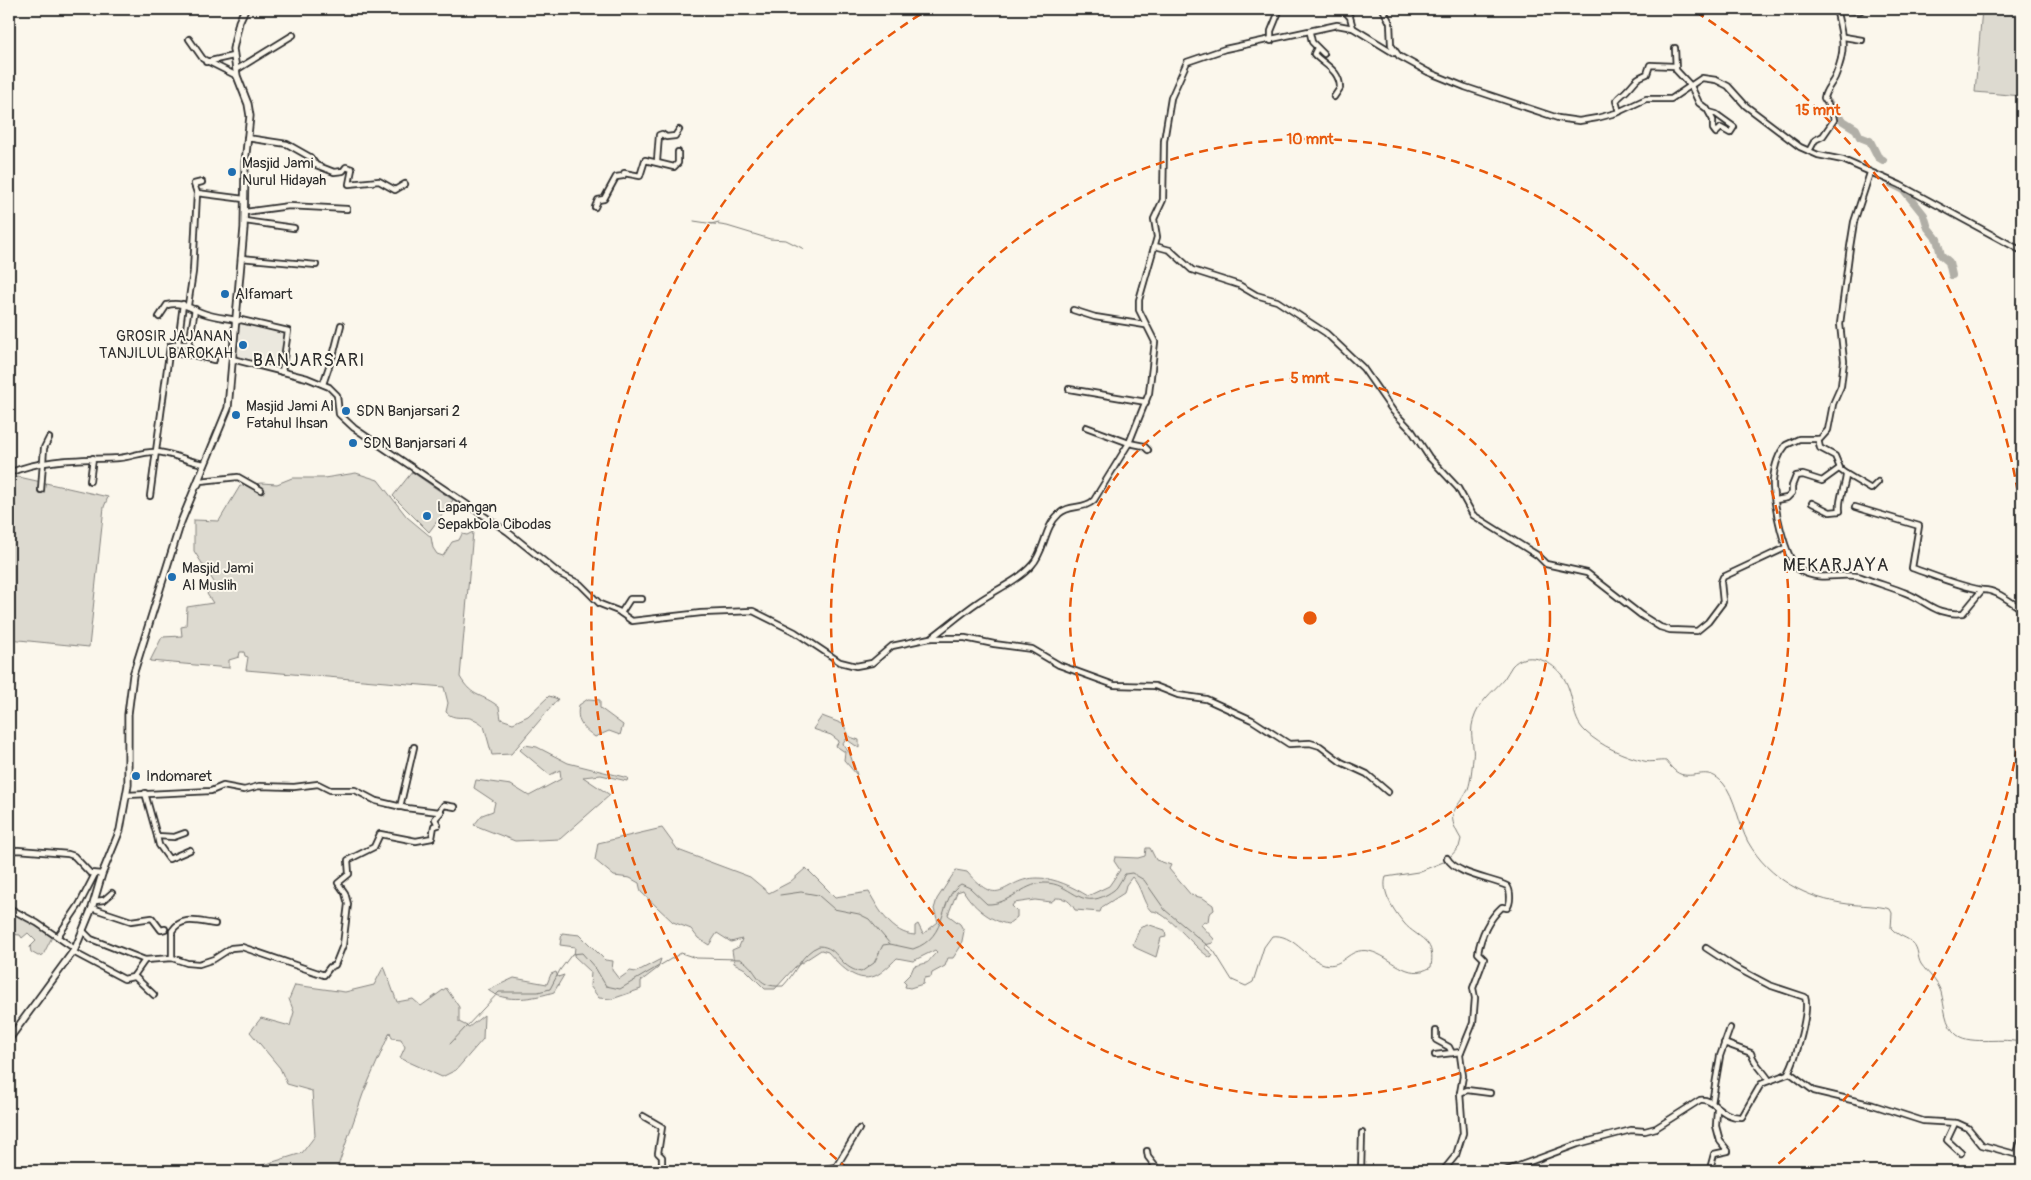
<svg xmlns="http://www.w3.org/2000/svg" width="2031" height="1180" font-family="Pangolin,sans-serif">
  <rect width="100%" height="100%" fill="#fbf7ec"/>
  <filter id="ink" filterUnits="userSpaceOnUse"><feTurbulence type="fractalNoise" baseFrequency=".02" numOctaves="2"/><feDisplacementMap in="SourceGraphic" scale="10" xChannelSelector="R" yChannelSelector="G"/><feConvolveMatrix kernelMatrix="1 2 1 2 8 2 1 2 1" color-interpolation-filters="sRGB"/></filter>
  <g filter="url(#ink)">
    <!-- built -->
    <path fill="#ebe8de" d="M241,320L285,331L286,340L281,371L235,358L237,322Z"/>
    <!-- green -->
    <g fill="#dddad0" stroke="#84827e">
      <path d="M1982,9H2022V96L1975,92Z"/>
      <path d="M412,472L453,500L429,532L393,496Z"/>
      <path d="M356,473L378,480L407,517L431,537L433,548L437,554L443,556L452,542L459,540L462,534L467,535L473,532L460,677C473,699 482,693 499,707L501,719L513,723L528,716L549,696L558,699L511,754L492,755L484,726C481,723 477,720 473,719C464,715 454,721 446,712L448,703L444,687L246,670L248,657L245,656L244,652H240L239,657L229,660V668L150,661L162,637L182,636L181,627L186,626L187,607L213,603L207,594L214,582L194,551V520L219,521L240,486L261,483L277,484L292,478H324Z"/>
      <path d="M19,477L108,497L104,507L89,647L9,639V478Z"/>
      <path d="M588,699L600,700V708L623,725L620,735L609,731L595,737C582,727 576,722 579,705Z"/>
      <path d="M822,716L843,724L850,737L859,740V748L846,739L843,744L850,754L857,775L844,760L845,752L836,746L839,741L831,735L813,729Z"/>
      <path d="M525,745L537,747L568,763L628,778L627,781L601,775L583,777L610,795L560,839L515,841L474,825L482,815L493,811L495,802L474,788L476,780L511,785L529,796L561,779L560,770L550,775L520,750Z"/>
      <path d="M662,828L678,850L750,877L769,893L790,882L806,868L835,897L869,892C879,910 892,934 915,935V926L918,924L923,934L938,922L934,909L937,899L956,870L967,872C1002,912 1002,878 1038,878C1055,878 1073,887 1088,896L1109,886L1120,870L1114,861L1115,857L1138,858L1145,856L1146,848H1150L1156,860L1171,865L1169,869L1191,895L1203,898L1213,905L1214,910L1209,914L1208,922L1204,921L1201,925L1214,939L1213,943L1205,945V948L1213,955L1211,958C1194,949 1167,910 1151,911C1142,902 1142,887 1132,877L1126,885L1124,893L1102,907L1100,912L1075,910C1070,901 1066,898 1056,898L1051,902L1035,900L1014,903L1012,906L1017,911V917L1008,924C990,921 972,906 963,890L957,892L948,915L960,924L964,931L961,946L953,958H948L945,966L932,973L931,977L924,978L923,984L910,988L905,987L906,984L903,981L911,973L914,966C935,961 924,964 937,952L935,950L913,961L897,958C891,964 882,973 875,976C855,984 839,964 828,952L821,950L795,967L775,989H765L745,969L734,963L732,950L739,947L742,939L731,942L717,933L709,945L698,938L691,929L673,922L641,892L639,883L630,878L614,876L595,860L598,843Z"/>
      <path d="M9,910L53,935L43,955L38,956L31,952L30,947L36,941L28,933L22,938L20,935L9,934Z"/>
      <path d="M1147,924L1165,930L1166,937L1161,938L1156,957L1136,948L1133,944L1140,928Z"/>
      <path d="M562,933L580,935L605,960L613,961L612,970L619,979L630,971L636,972L661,959L658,968L641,981V989L612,999L599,998L590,986L591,972L574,956L575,947L560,945Z"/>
      <path d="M384,966L397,1002L413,999L421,1006L446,988L459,1007V1022L469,1027L484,1015L483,1039L456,1070L442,1077L400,1058L405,1047L401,1039L392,1038L390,1032L363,1094L338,1166L332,1171H244L302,1153L315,1136L312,1091L287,1084L280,1068L250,1032L261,1018L290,1026L294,1012L289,999L295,985L345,992L374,985Z"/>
      <path d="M556,972L558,977L564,975L554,992C535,998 505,1004 488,990L514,978L547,984L551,974Z"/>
    </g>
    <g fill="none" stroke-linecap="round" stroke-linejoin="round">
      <!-- stream -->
      <g stroke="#7b7a75" stroke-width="1">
        <path d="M694,221L727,226L770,239L786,240L804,249"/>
        <path d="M711,224L719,222"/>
        <path d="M1449,858L1459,847L1461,839C1444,811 1456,812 1468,789C1471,781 1472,767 1473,759C1475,746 1469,735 1473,721C1479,701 1491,694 1504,679C1507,675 1509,670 1512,666C1526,650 1550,660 1561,674C1576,693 1569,717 1586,732C1601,746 1624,756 1644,761C1651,763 1659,760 1666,761C1671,767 1676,774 1684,775C1699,777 1708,767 1723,783C1735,796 1739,826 1748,842C1769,879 1807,899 1848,904C1862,906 1876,905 1890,909L1892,913L1891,928C1899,937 1907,937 1913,943C1919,949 1917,957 1921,964C1928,974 1937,980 1941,992C1945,1006 1944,1025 1957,1035C1972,1046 2004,1036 2022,1043"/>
        <path d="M780,895L801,892L818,895L834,909L859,914L869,919L890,944"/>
        <path d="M450,1044L499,992H538L550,989L560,970L572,954L582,953L596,969L606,986L620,989L681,953L696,958L740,959C760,969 753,988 783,986C796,973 801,953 819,946C840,947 837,967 861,972L874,963L883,945L890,944L913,949C950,937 938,897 961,884L970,888L987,904C1009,905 1022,884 1044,883C1071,882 1079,911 1108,894C1111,892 1115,890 1117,887C1120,883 1122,878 1125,874L1132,873L1144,880L1165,910L1214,951L1232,980L1246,986L1253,982L1264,947L1272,936C1293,933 1305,958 1324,964C1344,969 1347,947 1369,951C1392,956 1407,982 1431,967C1432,960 1433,951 1428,944C1422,936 1410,931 1404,923C1394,911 1381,892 1386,877L1418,872L1446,861"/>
        <path d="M2022,1097L2019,1102L2018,1120L2022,1121"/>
      </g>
      <!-- river -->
      <g stroke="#b1afa7" stroke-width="8">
        <path d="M1829,103L1840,119L1856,129L1860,137L1870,141L1878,157L1883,160"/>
        <path d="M1892,184L1904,190L1924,215L1928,228L1937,239L1941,255L1949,262L1952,275"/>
      </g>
      <defs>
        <g id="minor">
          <path d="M1343,9L1350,17L1353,28"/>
          <path d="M1383,9L1390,23L1391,45L1399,56L1428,72L1465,87L1558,118L1579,121L1597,118L1616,113L1646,99H1671L1702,78L1716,80L1728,86L1746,106L1800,147L1818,155L1843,160L1900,185L2022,251"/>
          <path d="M1837,9L1860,11L1863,9"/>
          <path d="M1873,9H1879"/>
          <path d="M1310,33L1312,42L1324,54"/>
          <path d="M1844,37L1862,40"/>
          <path d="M189,39L203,59L237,76"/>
          <path d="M1271,41V31L1280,9"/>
          <path d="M1317,48L1314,54C1324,65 1340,70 1340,88L1334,97"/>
          <path d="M1675,48L1676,70L1691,86L1699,103L1707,109L1713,120V129L1716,133L1721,128L1730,133L1734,127L1716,114L1709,112"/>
          <path d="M206,62L233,56"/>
          <path d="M236,70L293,35"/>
          <path d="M1619,112L1616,101C1619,96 1624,94 1628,89C1637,80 1634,79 1647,74L1650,65L1674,66"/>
          <path d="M247,138L287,144L310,157L316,165L334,172L343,171L346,167L352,169L349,184L379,181L395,190L405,184"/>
          <path d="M1809,151L1815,140L1823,136L1834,120L1832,111L1824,98C1825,90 1832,84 1835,77C1847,49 1843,37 1836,9"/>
          <path d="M657,161L659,135L662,134L666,137L675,136L679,130"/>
          <path d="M1870,173L1854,222L1850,247L1840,324L1844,361L1841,386L1833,404L1828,430L1820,439H1799L1786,445C1778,454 1774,469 1773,481C1772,498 1785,563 1801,571C1821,582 1841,572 1861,577C1876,583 1891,587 1906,593C1927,601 1935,616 1963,613L1982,590C1996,589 2010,602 2022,609"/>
          <path d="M197,193L194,184L202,182"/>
          <path d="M595,207L598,200L604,199L616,177L623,176L624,173L640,176L645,160L674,167L678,163V152"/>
          <path d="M245,212L289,206L347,209"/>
          <path d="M245,221L294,228"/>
          <path d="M1155,246L1170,250L1192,270L1239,285L1256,295L1277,301L1326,333L1363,368L1393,411L1412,431L1429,457L1458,488L1473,515L1537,555L1546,564L1587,573L1641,615L1660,627L1670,630L1697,631L1708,622L1723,602L1721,582L1723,577L1785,548"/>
          <path d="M241,258L316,265"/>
          <path d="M188,305L193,272L197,193L244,199"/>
          <path d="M1073,310L1095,317L1145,325"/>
          <path d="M159,317L167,305C183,301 192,310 206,314C216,317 226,318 235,320"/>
          <path d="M235,322L241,320L288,331L282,372"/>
          <path d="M178,344H189L195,309"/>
          <path d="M189,344L194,355L214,360"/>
          <path d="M170,353L189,355L192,352"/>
          <path d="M232,359L307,378L329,387L337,395L339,414L354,428L508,532L560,574L580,584L600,604L618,611L632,621L701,613L753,611L795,632L840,662L856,666L872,663L892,646L930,638H965L994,644L1032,649L1059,665L1114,685L1155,686L1178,695L1206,699L1252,720L1289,744L1310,743L1320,746L1341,762L1367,774L1388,792"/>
          <path d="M323,384L334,352L341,325"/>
          <path d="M1069,389L1146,402"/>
          <path d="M1086,427L1129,443L1144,446L1148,450"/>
          <path d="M9,473C44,458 81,460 119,458C132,457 143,451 156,452C173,453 188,462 205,464"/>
          <path d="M1846,474L1871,489L1878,482"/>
          <path d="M90,481L93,458"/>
          <path d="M198,485L200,481L238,477L261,490"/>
          <path d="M41,490L44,448L49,438"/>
          <path d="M150,496L170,346L178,344L183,304"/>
          <path d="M1776,500L1787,498L1792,493V486L1796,476L1803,475L1822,481L1840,468L1835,456L1820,448L1818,439"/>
          <path d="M1812,503L1830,512L1840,511C1838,497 1846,486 1846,474L1839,469"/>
          <path d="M1855,507L1919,526L1912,568C1935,576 1958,586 1982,590"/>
          <path d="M621,613L630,599H642"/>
          <path d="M931,638C947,626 962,613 978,602C995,590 1018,581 1032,565C1045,551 1044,527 1059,514C1069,504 1084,510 1094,500L1129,443L1149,393L1155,342L1139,310V300L1157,237L1154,219L1163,200L1164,141L1171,98L1187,62L1225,49L1337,25L1353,28L1394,53"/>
          <path d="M145,793L157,836L174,837L185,833"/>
          <path d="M127,795L211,791L223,786L244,790L259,786L294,787L318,784L330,790H355L376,801L406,808L439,812L444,805L455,807"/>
          <path d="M400,807L414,747"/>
          <path d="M157,836L159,845L169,859L190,850"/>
          <path d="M9,851L18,850L68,854L74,856L90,873L102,874"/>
          <path d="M95,901L104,900L112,893"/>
          <path d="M9,908L37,923L75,949"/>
          <path d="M92,908L131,921L152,918L161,930L165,929"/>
          <path d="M83,931L91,939L145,960"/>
          <path d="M58,936L79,905L95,874"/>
          <path d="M1706,948L1735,967L1769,985L1805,997C1810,1011 1796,1059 1788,1073"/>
          <path d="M73,952L124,979L133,977L145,960L172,958L187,963L199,964L214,959L231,948L242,947L324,975L330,967L335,965L343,945L348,904L345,893L338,883L349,874L348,860L374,847L380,834L416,841L432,838L434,826L438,825L435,819L441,812"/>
          <path d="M172,958V931C182,915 199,922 215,924"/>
          <path d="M134,976L154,995"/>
          <path d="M1436,1031V1040L1449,1047L1452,1053"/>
          <path d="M1724,1043L1751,1053C1754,1064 1763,1070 1769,1080"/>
          <path d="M1435,1055L1461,1052"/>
          <path d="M1460,1093L1467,1090L1490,1093"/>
          <path d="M1712,1103L1720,1056L1730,1028"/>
          <path d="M643,1116L662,1127L658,1153L662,1157V1171"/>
          <path d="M1955,1123L1947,1140L1961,1153"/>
          <path d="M1147,1151L1148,1157L1159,1171"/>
          <path d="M2017,1153L2022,1138"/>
          <path d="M1711,1165L1714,1154L1728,1151L1720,1141L1716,1126L1717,1110"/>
          <path d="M836,1167L859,1129"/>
          <path d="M812,1171L836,1167L855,1171"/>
          <path d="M1361,1171L1362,1133"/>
          <path d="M1443,1171L1456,1155L1463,1133L1460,1093L1463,1076L1460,1055L1473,1023L1475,998L1473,988L1484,959L1478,953C1481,935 1488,920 1502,907L1507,908C1511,903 1511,891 1507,886C1490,878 1457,875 1447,858"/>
          <path d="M1505,1171L1578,1144L1631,1130L1645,1131L1656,1128L1700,1100C1715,1098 1720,1118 1742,1117L1761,1084L1790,1073L1814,1091L1873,1105L1923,1121L1957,1123L1968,1128L1982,1145L2022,1156"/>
        </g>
        <path id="secondary" d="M9,1039L75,949L92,908L102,874L120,830L128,785V714L133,675L181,522L228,408L244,228L245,163L250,116L248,104L237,76L233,49L239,22L245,9"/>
      </defs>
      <!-- minor casing -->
      <use href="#minor" stroke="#2b2b2b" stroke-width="8"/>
      <!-- secondary casing -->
      <use href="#secondary" stroke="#2b2b2b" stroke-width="9"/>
      <!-- minor -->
      <use href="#minor" stroke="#fbf7ec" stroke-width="4.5"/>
      <!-- secondary -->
      <use href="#secondary" stroke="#fbf7ec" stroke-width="5.5"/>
    </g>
  </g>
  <!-- distance rings -->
  <g fill="none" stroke="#e8590c" stroke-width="2.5" stroke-dasharray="9 6">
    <circle cx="1310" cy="618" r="240"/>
    <circle cx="1310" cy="618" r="479"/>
    <path d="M2022 718A719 719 0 0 1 1772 1169M848 1169A719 719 0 0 1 924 12M1696 12A719 719 0 0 1 2022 518"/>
  </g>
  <!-- markers -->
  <g fill="#1f6fb2" stroke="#fbf7ec" stroke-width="2">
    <circle cx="232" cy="172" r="5"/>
    <circle cx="225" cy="294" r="5"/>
    <circle cx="243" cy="345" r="5"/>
    <circle cx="346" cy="411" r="5"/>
    <circle cx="236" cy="415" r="5"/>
    <circle cx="353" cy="443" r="5"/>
    <circle cx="427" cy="516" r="5"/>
    <circle cx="172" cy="577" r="5"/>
    <circle cx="136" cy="776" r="5"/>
  </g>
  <g text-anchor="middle" stroke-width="4" stroke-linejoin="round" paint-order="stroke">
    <!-- poi labels -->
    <g font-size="15" fill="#2b2b2b" stroke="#fbf7ec" text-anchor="start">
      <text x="242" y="168">Masjid Jami<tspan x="242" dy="17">Nurul Hidayah</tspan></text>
      <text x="235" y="299">Alfamart</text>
      <text x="233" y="341" text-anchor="end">GROSIR JAJANAN<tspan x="233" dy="17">TANJILUL BAROKAH</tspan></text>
      <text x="246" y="411">Masjid Jami Al<tspan x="246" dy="17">Fatahul Ihsan</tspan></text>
      <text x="356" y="416">SDN Banjarsari 2</text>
      <text x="363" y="448">SDN Banjarsari 4</text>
      <text x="437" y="512">Lapangan<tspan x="437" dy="17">Sepakbola Cibodas</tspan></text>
      <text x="182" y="573">Masjid Jami<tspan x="182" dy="17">Al Muslih</tspan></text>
      <text x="146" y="781">Indomaret</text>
    </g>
    <!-- quarter labels -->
    <g font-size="18" letter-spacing="1" fill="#2b2b2b" stroke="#fbf7ec">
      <text x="309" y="366">BANJARSARI</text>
      <text x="1836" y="571">MEKARJAYA</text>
    </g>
  </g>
  <circle cx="1310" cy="618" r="8" fill="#e8590c" stroke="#fbf7ec" stroke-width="2.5"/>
  <g font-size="15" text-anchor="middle" font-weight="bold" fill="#e8590c" stroke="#fbf7ec" stroke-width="4" stroke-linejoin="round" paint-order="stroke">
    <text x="1818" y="115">15 mnt</text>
    <text x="1310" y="144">10 mnt</text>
    <text x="1310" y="383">5 mnt</text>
  </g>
  <!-- margin -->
  <rect width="2031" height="1180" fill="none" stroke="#fbf7ec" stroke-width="30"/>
  <rect x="15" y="15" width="2001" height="1150" fill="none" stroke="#2b2b2b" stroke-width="2" filter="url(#ink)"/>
</svg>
